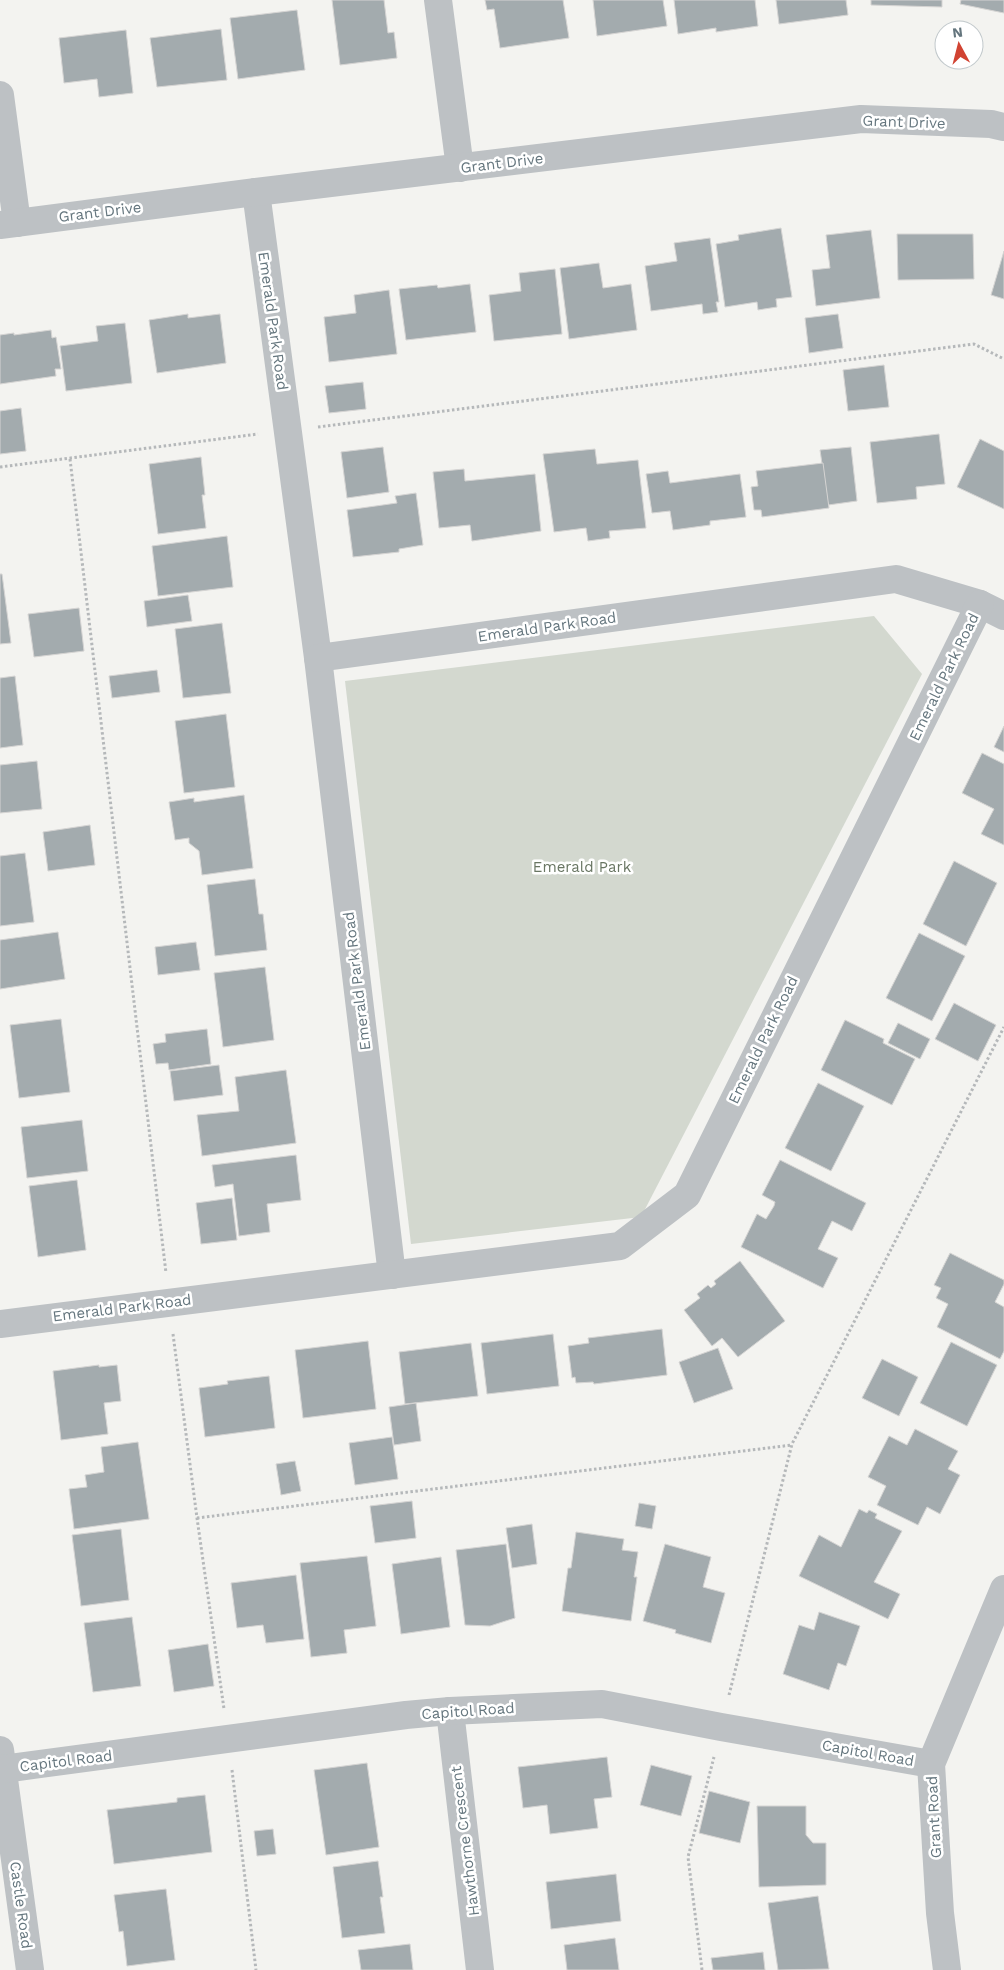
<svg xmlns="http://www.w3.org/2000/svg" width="1004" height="1970" font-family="'Work Sans',sans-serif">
  <rect width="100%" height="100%" fill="#f3f3f0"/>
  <!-- green -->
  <path fill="#d3d8cf" d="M874,616L922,674L641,1217L411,1244L345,681Z"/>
  <!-- building -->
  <g fill="#a3abae" stroke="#d5d4d3">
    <path d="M332,0H384L388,33L394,32L397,58L340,65Z"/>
    <path d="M485,0H563L569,38L500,48L494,9L487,10Z"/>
    <path d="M593,0H663L667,26L597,36Z"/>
    <path d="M674,0H755L758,26L716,32V28L678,34Z"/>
    <path d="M776,0H846L848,15L779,24Z"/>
    <path d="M871,0H942V7L871,5Z"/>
    <path d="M961,0H1004V13L960,4Z"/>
    <path d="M297,10L305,70L238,79L230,18Z"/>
    <path d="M221,29L227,80L157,87L150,38Z"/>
    <path d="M126,30L133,93L99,97L97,79L64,83L59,38Z"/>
    <path d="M781,228L792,297L776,299L777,307L758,310L757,302L725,307L716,244L739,240L738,235Z"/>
    <path d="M871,230L880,298L816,306L812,270L830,268L826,235Z"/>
    <path d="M897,234H973L974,279L898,280Z"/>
    <path d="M710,238L719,302H716L718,312L703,314L702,304L651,311L645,266L677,261L674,243Z"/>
    <path d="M1004,251V299L991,295Z"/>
    <path d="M599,263L603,288L631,284L637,330L569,339L560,268Z"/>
    <path d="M555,269L562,334L494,341L489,295L521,291L519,273Z"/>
    <path d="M470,284L476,332L406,340L399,289L437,285L438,288Z"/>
    <path d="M389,290L397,354L329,362L324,317L356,313L354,295Z"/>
    <path d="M188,314V318L220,314L226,363L157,373L149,320Z"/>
    <path d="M838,314L843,348L809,353L805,318Z"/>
    <path d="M125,323L132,383L66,391L60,346L98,341L96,326Z"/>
    <path d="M51,330L52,338L56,337L61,369H55L56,376L0,384V335L14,333V335Z"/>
    <path d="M884,365L889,407L848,411L843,370Z"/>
    <path d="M363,382L366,409L329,413L325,386Z"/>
    <path d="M21,408L26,451L0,454V411Z"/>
    <path d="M939,434L945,484L916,487L917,499L877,503L870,442Z"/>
    <path d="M980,439L1004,451V509L957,487Z"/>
    <path d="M383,447L389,492L347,498L341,452Z"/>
    <path d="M851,447L857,501L828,505L820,450Z"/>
    <path d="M595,449L597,464L638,460L646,528L609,531L610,538L588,541L586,528L554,532L543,454Z"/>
    <path d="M201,457L205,495H202L206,528L158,534L149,464Z"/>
    <path d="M823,463L829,508L762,517L761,510H754L751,487L758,486L756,471Z"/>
    <path d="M464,469L465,481L535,474L541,531L472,541L470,525L439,528L433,472Z"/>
    <path d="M668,471L670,483L740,474L746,517L710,521V525L673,530L670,511L652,513L646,474Z"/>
    <path d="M416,493L423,545L399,549V552L353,557L347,510L397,503L395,496Z"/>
    <path d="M227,536L233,587L158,596L152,546Z"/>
    <path d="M0,574H2L11,643L0,644Z"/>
    <path d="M188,595L192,621L147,627L144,601Z"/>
    <path d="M79,608L84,651L34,657L28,614Z"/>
    <path d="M222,623L231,693L183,698L175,629Z"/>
    <path d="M157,670L160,692L112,698L109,676Z"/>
    <path d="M15,676L23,745L0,748V678Z"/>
    <path d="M226,714L235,787L184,793L175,721Z"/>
    <path d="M1004,726V752L994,747Z"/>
    <path d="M982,753L1004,764V845L981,834L994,809L962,793Z"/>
    <path d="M37,761L42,809L0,813V765Z"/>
    <path d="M244,795L253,868L202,875L199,851L189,843V838L175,840L169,802L194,798V802Z"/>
    <path d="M90,825L95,865L48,871L43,832Z"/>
    <path d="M25,853L34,922L0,926V856Z"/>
    <path d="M954,861L997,883L966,946L923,924Z"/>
    <path d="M255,879L259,914H263L267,950L215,956L207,885Z"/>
    <path d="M58,932L65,979L0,989V940Z"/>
    <path d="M919,933L965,956L932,1021L886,998Z"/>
    <path d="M196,942L200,970L158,975L155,947Z"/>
    <path d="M265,967L274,1040L223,1047L214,973Z"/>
    <path d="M954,1003L996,1025L978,1061L935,1039Z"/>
    <path d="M61,1019L70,1092L19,1098L10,1025Z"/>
    <path d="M845,1020L884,1039L883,1043L915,1059L892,1105L821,1070Z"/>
    <path d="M898,1023L930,1039L920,1059L888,1043Z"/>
    <path d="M207,1029L211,1064L169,1070L168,1063L156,1064L153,1044L166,1042L165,1034Z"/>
    <path d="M219,1065L223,1095L174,1101L170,1071Z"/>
    <path d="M286,1070L296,1143L202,1156L197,1115L239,1111L235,1077Z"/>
    <path d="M818,1083L864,1106L831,1171L785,1148Z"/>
    <path d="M82,1120L88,1171L27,1178L21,1127Z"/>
    <path d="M296,1155L301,1200L267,1204L270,1232L239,1236L233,1184L215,1187L212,1165Z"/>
    <path d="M780,1160L866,1203L852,1231L832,1221L818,1249L838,1258L823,1288L741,1247L757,1214L766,1219L774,1206L775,1202L762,1195Z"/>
    <path d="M77,1180L86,1250L38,1257L29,1186Z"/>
    <path d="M232,1198L237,1240L201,1244L196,1203Z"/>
    <path d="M950,1253L1004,1280V1284L995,1302L1004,1307V1351L1000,1359L937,1327L948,1304L936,1298L941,1288L934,1285Z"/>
    <path d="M740,1261L785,1321L738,1357L722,1338L712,1346L684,1310L700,1298L697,1294L708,1285L711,1288L716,1284L714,1281Z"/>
    <path d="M662,1329L667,1375L594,1384L593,1382L576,1383L575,1377L572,1378L568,1346L589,1343L588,1338Z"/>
    <path d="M553,1334L559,1386L487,1394L481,1343Z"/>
    <path d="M368,1341L376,1409L303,1418L295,1350Z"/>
    <path d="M951,1342L997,1365L967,1426L920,1403Z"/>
    <path d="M471,1343L478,1396L405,1404L399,1352Z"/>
    <path d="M718,1348L733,1389L694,1403L679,1362Z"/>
    <path d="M882,1359L918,1377L899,1416L862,1398Z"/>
    <path d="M99,1365V1367L117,1365L121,1401L104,1403L108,1434L61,1440L53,1371Z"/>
    <path d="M269,1376L275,1428L205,1437L199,1388L228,1384L227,1381Z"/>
    <path d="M416,1403L421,1441L394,1445L389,1407Z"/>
    <path d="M915,1429L958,1451L948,1469L960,1475L940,1514L927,1507L918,1525L877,1505L886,1486L868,1477L889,1436L907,1445Z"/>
    <path d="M392,1437L398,1479L355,1485L349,1443Z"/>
    <path d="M138,1442L149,1519L74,1529L69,1489L87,1487L85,1475L104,1472L101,1447Z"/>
    <path d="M295,1461L301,1491L281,1495L276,1464Z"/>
    <path d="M412,1501L416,1538L375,1543L370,1506Z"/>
    <path d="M639,1503L656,1506L652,1529L635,1526Z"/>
    <path d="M859,1509L867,1513L869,1510L877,1514L875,1518L902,1531L874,1582L900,1594L888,1619L799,1576L819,1535L841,1547Z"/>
    <path d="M532,1524L537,1564L512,1568L506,1528Z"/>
    <path d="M121,1529L129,1600L81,1606L72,1535Z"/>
    <path d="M576,1532L624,1539L622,1550L638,1552L634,1577H637L631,1621L562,1611L568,1568H571Z"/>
    <path d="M506,1544L515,1618L490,1626L465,1625L456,1550Z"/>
    <path d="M665,1544L711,1557L703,1587L725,1593L711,1643L675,1633L676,1630L643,1621Z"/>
    <path d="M367,1556L376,1626L344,1630L347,1653L311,1657L300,1563Z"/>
    <path d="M441,1557L450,1627L401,1634L392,1564Z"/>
    <path d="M296,1575L304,1639L266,1643L263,1625L237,1628L231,1583Z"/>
    <path d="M819,1612L860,1626L846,1666L838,1663L829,1690L783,1674L799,1625L814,1630Z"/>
    <path d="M132,1617L141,1686L93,1692L84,1623Z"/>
    <path d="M208,1644L214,1686L174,1692L168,1650Z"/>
    <path d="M607,1757L612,1797L594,1799L598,1828L550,1834L547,1805L523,1808L518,1767Z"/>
    <path d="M367,1763L379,1847L326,1855L314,1770Z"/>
    <path d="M651,1765L692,1776L681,1816L640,1805Z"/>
    <path d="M709,1791L750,1802L740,1843L699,1833Z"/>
    <path d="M205,1795L212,1852L114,1864L107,1810L177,1802V1798Z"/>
    <path d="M757,1806H806V1835L813,1843H826V1885L759,1887Z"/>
    <path d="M273,1829L276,1854L257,1856L254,1831Z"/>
    <path d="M378,1861L383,1897H380L385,1933L342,1938L333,1867Z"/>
    <path d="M616,1874L621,1921L551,1929L546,1882Z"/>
    <path d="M166,1889L175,1960L127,1966L123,1931L119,1932L114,1895Z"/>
    <path d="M818,1896L829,1969L778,1970L768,1903Z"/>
    <path d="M615,1938L619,1970H567L564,1945Z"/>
    <path d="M410,1944L413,1970H361L358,1950Z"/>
    <path d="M763,1952L765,1970H713L711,1958Z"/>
  </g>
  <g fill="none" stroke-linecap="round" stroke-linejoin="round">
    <!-- path -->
    <g stroke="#b5b8ba" stroke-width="3" stroke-dasharray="2.5 2.5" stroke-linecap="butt">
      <path d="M318,427L974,344L1004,359"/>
      <path d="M70,459L166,1273"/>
      <path d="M0,467L258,434"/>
      <path d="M173,1334L197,1518L224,1709"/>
      <path d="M197,1518L792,1445"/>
      <path d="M729,1695L792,1444L1004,1027"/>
      <path d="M232,1770L256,1970"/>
      <path d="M702,1970L688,1857L714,1757"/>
    </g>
    <!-- minor -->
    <g stroke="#bdc1c4" stroke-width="28">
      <path d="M438,0L460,168"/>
      <path d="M0,95L17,223"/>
      <path d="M256,192L318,658L392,1275"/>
      <path d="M0,225L256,192L861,119L991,124L1004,127"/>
      <path d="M318,658L896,579L980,604L1004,616"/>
      <path d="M0,1324L620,1246L687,1195L980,604"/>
      <path d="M450,1711L480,1970"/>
      <path d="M0,1750L30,1970"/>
      <path d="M3,1769L406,1715L450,1711L602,1704L721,1727L931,1764"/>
      <path d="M947,1970L940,1913L931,1764L1004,1589"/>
    </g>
  </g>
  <g text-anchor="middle" stroke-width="5" stroke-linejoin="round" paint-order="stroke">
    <!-- street labels -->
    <g font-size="15" fill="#65767e" stroke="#fff">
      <text transform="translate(904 122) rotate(2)" y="5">Grant Drive</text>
      <text transform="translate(502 163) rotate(-7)" y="5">Grant Drive</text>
      <text transform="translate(100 212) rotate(-7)" y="5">Grant Drive</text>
      <text transform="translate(273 321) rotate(82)" y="5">Emerald Park Road</text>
      <text transform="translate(547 627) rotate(-8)" y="5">Emerald Park Road</text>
      <text transform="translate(944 677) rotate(-64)" y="5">Emerald Park Road</text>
      <text transform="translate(357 981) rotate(-97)" y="5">Emerald Park Road</text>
      <text transform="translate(763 1040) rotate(-64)" y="5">Emerald Park Road</text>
      <text transform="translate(122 1308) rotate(-7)" y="5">Emerald Park Road</text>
      <text transform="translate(468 1711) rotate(-4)" y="5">Capitol Road</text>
      <text transform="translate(868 1753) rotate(10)" y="5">Capitol Road</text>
      <text transform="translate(66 1761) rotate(-7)" y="5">Capitol Road</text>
      <text transform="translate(934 1817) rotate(-93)" y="5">Grant Road</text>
      <text transform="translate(465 1841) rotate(-97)" y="5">Hawthorne Crescent</text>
      <text transform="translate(21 1905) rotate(82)" y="5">Castle Road</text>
    </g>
    <!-- park labels -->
    <g font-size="15" fill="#697663" stroke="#fff">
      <text x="582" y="872">Emerald Park</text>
    </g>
  </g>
  <!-- north arrow -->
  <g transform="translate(959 45) rotate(353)"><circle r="24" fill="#ffffff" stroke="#c1c8cb"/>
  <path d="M0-4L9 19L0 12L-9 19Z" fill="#d14332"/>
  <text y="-8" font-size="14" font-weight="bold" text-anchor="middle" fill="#65767e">N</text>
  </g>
</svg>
